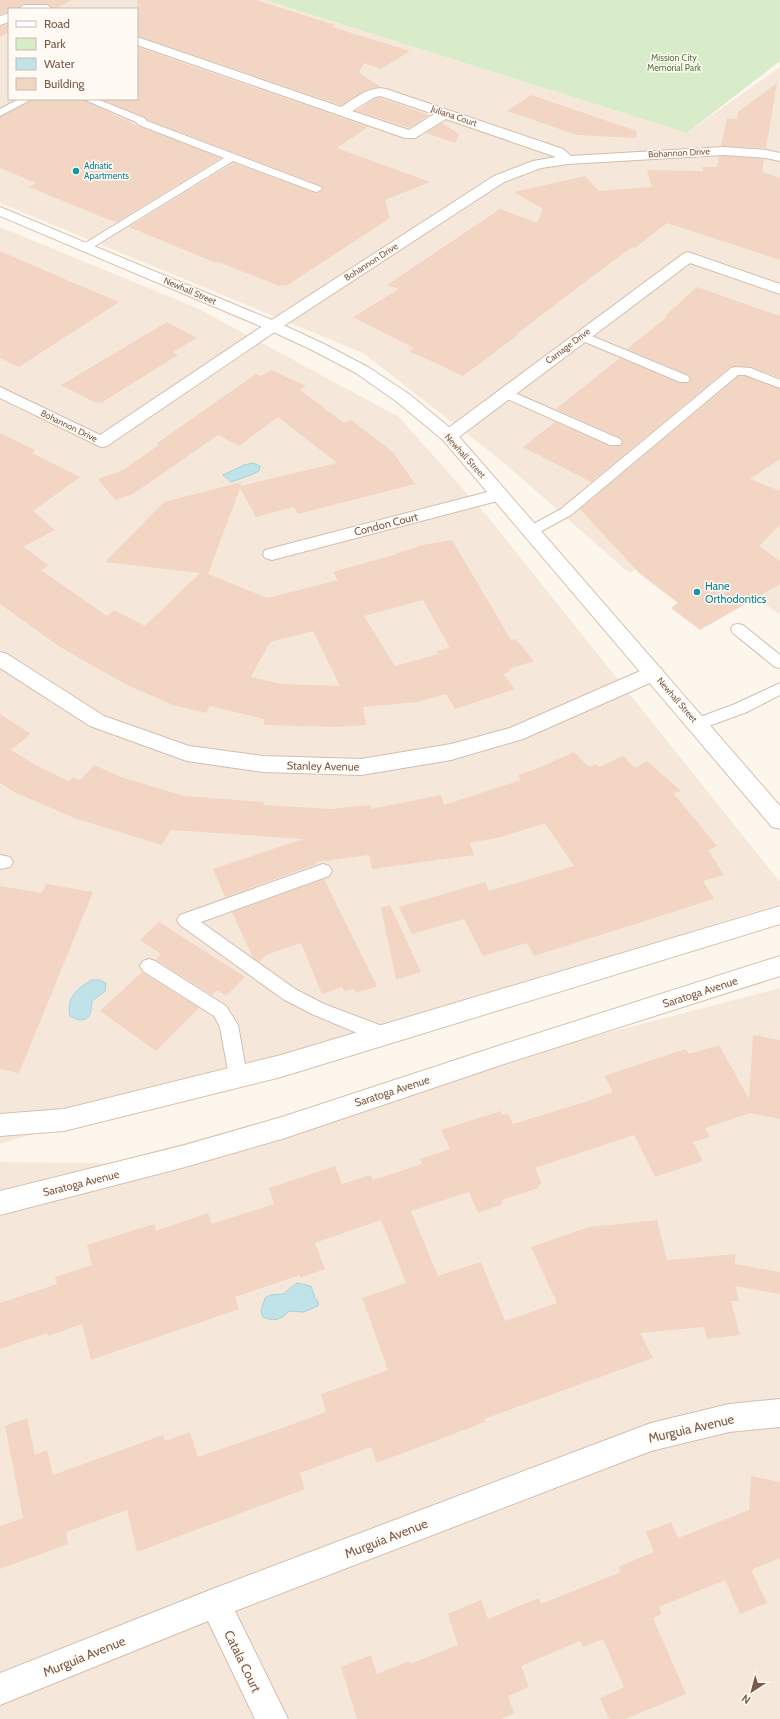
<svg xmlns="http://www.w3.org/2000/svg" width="780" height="1719" font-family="Cabin,sans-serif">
  <rect width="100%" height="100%" fill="#fdf6ec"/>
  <!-- residential -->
  <g fill="#f5e8da" fill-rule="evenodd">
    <path d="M0,0H265L687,133L780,67V615L684,545L629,573L502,461L363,353L0,203ZM9,9H137V99H9Z"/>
    <path d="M0,227L197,308L399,417L488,517L780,882V904L0,1144Z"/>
    <path d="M780,988V1719H0V1162L108,1163Z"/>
  </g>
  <!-- green -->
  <path fill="#d8ecc9" d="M265,0H780V61L687,133Z"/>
  <!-- water -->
  <g fill="#bfe3e8" stroke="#a5d3da">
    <path d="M253,463L260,466L259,471C251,476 241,478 231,482L223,475L244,465Z"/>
    <path d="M92,980H99L106,983L105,991L92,1001C91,1005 92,1011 90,1014C86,1023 76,1020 70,1016C66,998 77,988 92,980Z"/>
    <path d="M297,1283L311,1286L315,1298L318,1301V1306L304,1312L289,1311C281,1320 274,1322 263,1317L261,1311L265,1298L270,1295L283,1294Z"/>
  </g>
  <!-- building -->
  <g fill="#f3d5c3" fill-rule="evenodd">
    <path d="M0,0H72L55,9L47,4H24L17,9H9V12L0,14Z"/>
    <path d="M137,0H256L335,25L332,27L410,51L381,69L364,63L359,73L381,87L368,89L341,105L137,36Z"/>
    <path d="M9,24V32L0,37V26Z"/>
    <path d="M137,47L368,127L337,148L430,182L385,200L390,218L286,286L283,285L280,286L218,262L216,263L129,227L233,163L313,192L318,193L323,189L322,186L148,120L145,117L101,99H137Z"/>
    <path d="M777,83L766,148L721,146L727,118L737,119L738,112Z"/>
    <path d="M531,95L637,131L636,138L577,135L507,111Z"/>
    <path d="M376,98H380L429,115L410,128L356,111Z"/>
    <path d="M33,99H82L138,126L221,158L117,222L107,219L29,187L36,183L0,168V117Z"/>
    <path d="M442,123L459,134L455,143L426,133Z"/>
    <path d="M723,156L764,159L762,172L780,178V260L667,223L635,248L632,247L569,294L517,334H519L463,376L409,351L414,348L353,317L399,289L387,285L500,209L537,223L543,209L514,192L585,176L599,191L652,187L647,170L703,171L702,167H717L719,157Z"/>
    <path d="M0,251L67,280L119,302L19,367L0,358Z"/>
    <path d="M697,287L780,316V378L752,367H730L591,482L523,447L555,422L609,446H621L623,441L621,438L556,409L620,358L679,383H689L691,378L689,375L627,349L667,317L665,316Z"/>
    <path d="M167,322L197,338L173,352L178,355L101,403L98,402L96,403L61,385Z"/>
    <path d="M271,370L306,386L300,390L344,423L351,420L393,452L415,484L298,514L294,507L256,517L240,488L208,574L268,598L338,580L333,572L397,554V553L418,547L417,546L452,540L511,640L516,639L534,661L509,669L511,671L503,674L515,689L455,709L446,694L417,702L363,707L366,725L336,727L264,725V719L210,706L206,713L173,705L127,685L60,647L0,604V433L35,450L32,453L80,477L33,511L55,530L23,547L49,565L41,570L107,616L114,610L145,626L200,573L105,562L164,502L242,482L240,486L337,463L278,417L239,446L218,435L133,494L115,500L98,479L123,470L159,445L156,444L230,392L256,374L261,376ZM423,600L450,648L437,651L439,654L395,666L364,616ZM313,631L340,686L281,684L251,677L270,642Z"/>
    <path d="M739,376H745L780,389V459L750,479L780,491V525L759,546L780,561V584L700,630L671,608L678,603L639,573L580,509Z"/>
    <path d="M0,714L31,734L11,750L39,767L69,781L73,777L80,780L94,765L121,777L184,796L264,802L263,805L331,809L370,805L371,809L441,795L444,805L521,780L518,775L536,769L574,752L589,767L596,764L599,767L623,756L635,768L647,761L681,791L673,793L717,846L708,850L724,875L703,881L714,899L534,956L527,943L483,956L464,919L412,934L399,907L485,882L489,891L574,866L545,823L501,837L470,843L474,855L372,869L369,855L316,862L317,864L225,897L213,869L303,839L171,830L162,845L77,819L16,793L0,783Z"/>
    <path d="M324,879L358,948L377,986L356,993L354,989L344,991L342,987L322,994L301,943L266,955L259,962L252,956L232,912Z"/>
    <path d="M46,884L93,892L19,1073L0,1069V886L42,893Z"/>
    <path d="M390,905L421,972L396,980L381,908Z"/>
    <path d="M159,922L245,977L226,996L217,990L212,995L156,960L161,954L140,940Z"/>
    <path d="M142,972L199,1008L156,1051L100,1011Z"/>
    <path d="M753,1035L780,1040V1119L750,1113L705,1128L710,1137L693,1142L703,1161L655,1177L634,1135L535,1168L542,1184L538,1185L539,1188L501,1200L503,1204L478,1213L469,1192L411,1211L438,1276L481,1262L505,1321L557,1303L531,1247L589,1227L657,1220L667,1260L736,1254L735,1264L780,1272V1294L735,1286L739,1301H731L740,1335L707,1339L704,1327L640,1333L653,1358L484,1419L485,1422L377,1463L371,1447L300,1473L305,1489L137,1552L127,1510L66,1532L68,1544L0,1569V1526L23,1518L5,1426L27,1418L35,1455L47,1450L53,1475L163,1435L165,1441L190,1432L198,1457L285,1427L326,1412L321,1394L388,1370L362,1298L406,1283L381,1220L315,1243L325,1269L300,1278V1275L235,1297L239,1309L91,1360L82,1324L48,1336L47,1333L0,1349V1303L57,1284L55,1277L92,1265L87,1245L154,1224L156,1231L208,1213L212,1224L274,1204L269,1188L335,1166L342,1184L370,1175L373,1180L422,1164L420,1159L450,1149L441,1130L501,1111L503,1115L508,1114L513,1124L588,1101L613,1092L604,1076L686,1049L689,1054L719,1045L749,1099Z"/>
    <path d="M751,1476L780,1482V1558L751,1570L767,1603L740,1614L725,1580L659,1607L662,1614L653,1618L686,1694L625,1719H609L600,1698L624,1687L603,1639L583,1647L580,1641L521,1666L529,1687L508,1696L514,1713L501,1719H357L341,1667L371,1655L377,1674L409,1661L410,1664L458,1645L448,1614L481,1600L488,1619L539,1598L541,1604L621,1572L618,1567L654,1552L646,1532L671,1522L678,1538L749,1510Z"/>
  </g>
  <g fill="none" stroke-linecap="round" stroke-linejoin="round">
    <defs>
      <g id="lane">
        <path d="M19,99H32L0,116V109Z"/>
        <path d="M83,99H97L144,118L147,121L321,187L322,189L317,192L313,191L233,161L90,249H82L80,247L82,245L224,158L139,125L136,122Z"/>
        <path d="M582,332L688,376L690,379L688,382H680L578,339L576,336Z"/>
        <path d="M735,367L751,368L780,380V388L745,375H738L571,515L536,534H526L524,531L526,528L561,509L731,368Z"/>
        <path d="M506,389L620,439L622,442L620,445H610L501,396L500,393L501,390Z"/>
        <path d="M738,624L743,625L780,655V668L775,667L733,633L731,629L733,625Z"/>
        <path d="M780,683V695L747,712L698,730L692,728L690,724L692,720L735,704Z"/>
        <path d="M0,855L10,857L13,862L10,867L0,869Z"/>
        <path d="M323,864L329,866L332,871L329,876L201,922L295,989L324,1004L390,1029L392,1035L390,1041L383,1043L376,1041L312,1014L283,999L180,925L177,920L180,915Z"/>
        <path d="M149,959L155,961L226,1006L238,1025L247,1076L245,1082L238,1084L231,1082L229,1076L220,1027L214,1016L143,971L140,966L143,961Z"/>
      </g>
      <g id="street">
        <path d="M24,5H47L53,9H18Z"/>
        <path d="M9,13V22L0,25V16Z"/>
        <path d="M137,37L341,107C354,99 370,85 386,89L563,149L571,156L723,147L766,150L780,153V161L766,158L723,155L568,164L541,168L504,182L279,329L107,446L101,447L0,398V387L100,435L267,323L494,176L533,161L556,157L446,119L415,138H405L137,45ZM380,96L434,114L409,130L352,111L375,97Z"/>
        <path d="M688,252L780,284V294L690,263L455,440L449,441L443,440L440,436L443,432L683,254Z"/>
        <path d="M499,489L505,491L508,495L505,499L272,560L265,558L263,554L265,550Z"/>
        <path d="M0,652L7,654L104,716L189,746L263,756L361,759L451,744L510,728L647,668L654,666L661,668L664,673L661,678L523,739L451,760L361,775L263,772L187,761L90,726L0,668Z"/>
        <path d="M780,1399V1427L729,1432L651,1451L235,1611L288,1719H255L208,1621L0,1705V1673L215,1588L651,1423L729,1404Z"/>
      </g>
      <g id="secondary">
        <path d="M0,207L279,323L324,344L368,367L409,394L455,432L780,806V829L772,827L443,440L397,402L356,373L312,350L267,329L0,216Z"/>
        <path d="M780,906V924L281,1077L64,1131L0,1136V1114L64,1109L281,1055Z"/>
        <path d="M780,956V976L507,1063L285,1138L185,1167L0,1215V1191L185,1145L285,1116L507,1043Z"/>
      </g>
    </defs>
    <!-- lane casing -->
    <use href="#lane" stroke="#d1beb0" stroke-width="2"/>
    <!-- street casing -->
    <use href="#street" stroke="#d1beb0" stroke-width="2"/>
    <!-- secondary casing -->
    <use href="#secondary" stroke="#d6c0b0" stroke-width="2"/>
    <!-- lane -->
    <use href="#lane" fill="#fff" fill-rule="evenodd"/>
    <!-- street -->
    <use href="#street" fill="#fff" fill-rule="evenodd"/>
    <!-- secondary -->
    <use href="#secondary" fill="#fff" fill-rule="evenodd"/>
  </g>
  <!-- markers -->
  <g fill="#0f9aa8" stroke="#fffaf3" stroke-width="1.5">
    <circle cx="76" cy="171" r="4"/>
    <circle cx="697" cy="592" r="4"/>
  </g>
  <g text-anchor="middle" stroke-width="3" stroke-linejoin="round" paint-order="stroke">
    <!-- far-park labels -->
    <g font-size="9" fill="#537a41" stroke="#fffaf3">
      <text x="674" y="61">Mission City<tspan x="674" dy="10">Memorial Park</tspan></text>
    </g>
    <!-- far-street labels -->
    <g font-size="9" fill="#7a5c4d" stroke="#fffaf3">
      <text transform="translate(454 116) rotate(19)" y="3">Juliana Court</text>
      <text transform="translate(679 153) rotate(-3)" y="3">Bohannon Drive</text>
      <text transform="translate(371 262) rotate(-33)" y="3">Bohannon Drive</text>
      <text transform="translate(190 291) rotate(23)" y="3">Newhall Street</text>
      <text transform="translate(568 346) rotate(-37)" y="3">Carriage Drive</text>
      <text transform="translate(69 426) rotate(26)" y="3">Bohannon Drive</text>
      <text transform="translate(465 456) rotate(48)" y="3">Newhall Street</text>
      <text transform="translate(677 700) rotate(49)" y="3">Newhall Street</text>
    </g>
    <!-- far-culture labels -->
    <g font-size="9" fill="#0d838f" stroke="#fffaf3" text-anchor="start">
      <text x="84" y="169">Adriatic<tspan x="84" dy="10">Apartments</tspan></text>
    </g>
    <!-- street labels -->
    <g font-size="11" fill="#7a5c4d" stroke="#fffaf3">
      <text transform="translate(386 524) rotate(-14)" y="4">Condon Court</text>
      <text transform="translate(323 766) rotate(1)" y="4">Stanley Avenue</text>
      <text transform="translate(700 992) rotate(-18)" y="4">Saratoga Avenue</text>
      <text transform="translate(392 1091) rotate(-18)" y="4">Saratoga Avenue</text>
      <text transform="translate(81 1183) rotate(-14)" y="4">Saratoga Avenue</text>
    </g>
    <!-- culture labels -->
    <g font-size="11" fill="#0d838f" stroke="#fffaf3" text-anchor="start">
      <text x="705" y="590">Hane<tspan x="705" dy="13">Orthodontics</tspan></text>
    </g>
    <!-- near-street labels -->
    <g font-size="13" fill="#7a5c4d" stroke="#fffaf3">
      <text transform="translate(691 1428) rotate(-13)" y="5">Murguia Avenue</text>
      <text transform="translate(386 1538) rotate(-21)" y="5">Murguia Avenue</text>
      <text transform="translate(84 1656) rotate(-22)" y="5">Murguia Avenue</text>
      <text transform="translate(243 1661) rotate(64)" y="5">Catala Court</text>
    </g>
  </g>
  <!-- legend -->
  <rect x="8" y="8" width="130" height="92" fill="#fffaf3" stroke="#cabbb1"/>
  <rect x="16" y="21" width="20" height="6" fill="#ffffff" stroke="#cabbb1"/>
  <text x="44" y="28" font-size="12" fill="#7a5c4d">Road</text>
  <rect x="16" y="38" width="20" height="12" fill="#d8ecc9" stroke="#cabbb1"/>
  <text x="44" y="48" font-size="12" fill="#7a5c4d">Park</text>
  <rect x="16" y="58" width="20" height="12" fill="#bfe3e8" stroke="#cabbb1"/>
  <text x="44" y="68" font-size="12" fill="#7a5c4d">Water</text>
  <rect x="16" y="78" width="20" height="12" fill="#f3d5c3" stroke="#cabbb1"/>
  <text x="44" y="88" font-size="12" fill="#7a5c4d">Building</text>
  <!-- north arrow -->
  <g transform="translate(752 1691) rotate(216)" stroke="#fffaf3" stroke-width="3" paint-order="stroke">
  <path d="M0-3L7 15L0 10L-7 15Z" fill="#7a5c4d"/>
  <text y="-6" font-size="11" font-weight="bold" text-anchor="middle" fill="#7a5c4d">N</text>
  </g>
</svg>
